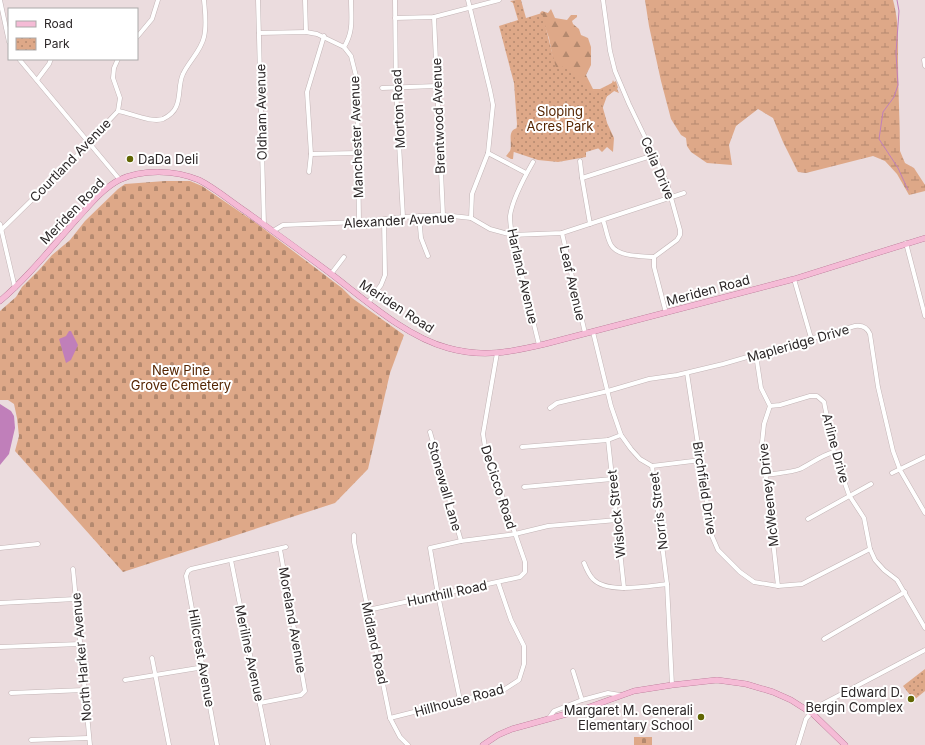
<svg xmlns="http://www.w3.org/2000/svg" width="925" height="745" font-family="Inter,sans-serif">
  <defs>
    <pattern id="forest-firs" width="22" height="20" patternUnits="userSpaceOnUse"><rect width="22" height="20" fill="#dea888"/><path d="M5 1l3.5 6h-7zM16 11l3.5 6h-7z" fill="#b4896f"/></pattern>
    <pattern id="wetland-marsh" width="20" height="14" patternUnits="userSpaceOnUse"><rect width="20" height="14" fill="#dea888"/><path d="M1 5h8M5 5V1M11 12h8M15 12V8" fill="none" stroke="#b4896f"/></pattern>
    <pattern id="cemetery-stones" width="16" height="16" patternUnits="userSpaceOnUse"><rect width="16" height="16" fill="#dea888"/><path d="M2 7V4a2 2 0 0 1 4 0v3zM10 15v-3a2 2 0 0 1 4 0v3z" fill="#b4896f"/></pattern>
    <pattern id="park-dots" width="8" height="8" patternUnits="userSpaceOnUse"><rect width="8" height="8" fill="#dea888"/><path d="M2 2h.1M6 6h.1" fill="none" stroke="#b4896f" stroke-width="1.8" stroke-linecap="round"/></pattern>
  </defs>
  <rect width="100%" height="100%" fill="#ebdcde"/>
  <!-- forest -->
  <path fill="url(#forest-firs)" d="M551,9L555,18L567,20L571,15H577V17L572,21L573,24L579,29L581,35L588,38L591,47V65L586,75L593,89H600L616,81L618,88L607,96L603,107V119L608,125L614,138L613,152L607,147L602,152L597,147L514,149L513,159H511L506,156C507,155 509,152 510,151C513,143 506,130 518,128L554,64L549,38L540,13L542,11L548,13Z"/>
  <!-- wetland -->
  <path fill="url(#wetland-marsh)" d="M645,0H893C899,22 898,39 898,61C898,91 900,121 900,151L905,163L914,168L925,185V191L909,195L897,174L885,161L873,156L806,173L798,172L783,142L773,118L758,109L736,126L729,145L732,165L707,163L691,152L687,146L686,138L681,135L671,119L661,81L649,26Z"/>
  <!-- cemetery -->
  <g fill="url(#cemetery-stones)">
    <path d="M165,181H190L202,186L256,223L342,288L352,298L404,335L390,373L368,469L335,503L123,572L15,451L19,436L17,418L14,404L8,400H0V311L16,297L22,287L39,270L52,255L70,240L85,221L118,189L125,184Z"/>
    <rect x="634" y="737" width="18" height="8"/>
  </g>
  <!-- park -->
  <g fill="url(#park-dots)">
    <path d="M516,0H521L526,18L542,13L556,68L567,66L595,95L612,83L613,80L619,93L614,91L601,101L613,144L586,152V157L558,162L538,160L511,151L516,133L517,124L514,83L499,26L518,20L513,3L510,1Z"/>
    <path d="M925,669V691L914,700L903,686Z"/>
  </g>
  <!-- water -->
  <g fill="#c07fba">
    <path d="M69,331H71L78,345L71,360L66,363L59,339L66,336Z"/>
    <path d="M0,404L11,411L14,416L15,428L9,454L0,465Z"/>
  </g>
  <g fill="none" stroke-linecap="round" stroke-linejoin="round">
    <!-- stream -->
    <path stroke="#c07fba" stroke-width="1" d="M897,0L899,11L896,53L898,85L894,97L883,112L879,139L898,168L908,190"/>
    <defs>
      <g id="minor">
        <path d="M0,0L9,42"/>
        <path d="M258,0L264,225"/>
        <path d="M305,0L306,32"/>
        <path d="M395,0L396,88L403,217"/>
        <path d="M468,0L490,90L493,105L488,153L472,194L471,218"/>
        <path d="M434,17L443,215"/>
        <path d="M395,18L434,17L499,0"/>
        <path d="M259,33L306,32L317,34L344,47L351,56L357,80L359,222"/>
        <path d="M137,37L152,19L158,0"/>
        <path d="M344,47C354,31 351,18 351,0"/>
        <path d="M19,59L120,180"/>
        <path d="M924,60L925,66"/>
        <path d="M37,80L49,64L51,59"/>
        <path d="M382,88L436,86"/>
        <path d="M118,111C131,113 151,123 163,119C169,116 174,112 176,107C181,97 178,84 183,74C189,61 201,51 204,37C207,25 205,12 204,0"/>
        <path d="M488,153L526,173"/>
        <path d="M311,154L357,153"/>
        <path d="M580,161L582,178L590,224"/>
        <path d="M533,162C525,176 512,201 510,216C510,222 511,229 512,235L539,345"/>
        <path d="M309,172L311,154L307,92L324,36"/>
        <path d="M582,178L654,155"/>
        <path d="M419,216L421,238L428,256"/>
        <path d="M603,220C606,228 607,238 611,245C618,257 641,256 654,257L677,240L680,235V230L667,183L629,104L615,71L610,51L603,0"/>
        <path d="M0,224L15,288"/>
        <path d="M1,230L90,143L101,129L118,111L120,98L113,78L114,68L118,59"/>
        <path d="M273,231L283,225L359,222L403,217L443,215L471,218L490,229L512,235L562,233L684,193"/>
        <path d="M562,233L585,333"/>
        <path d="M906,243L925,316"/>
        <path d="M654,257V267L666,313"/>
        <path d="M331,274L344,257"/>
        <path d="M794,279L811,338"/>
        <path d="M368,303L381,285L385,275L384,220"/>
        <path d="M593,332L611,406L621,435L631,449L640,459L652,466L667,584L672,685"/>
        <path d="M756,355L761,388L770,406"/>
        <path d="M687,373L712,536L718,550L740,572L754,582L778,586L802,584L870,549"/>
        <path d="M770,406L780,405L810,396H817L824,402L834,452L849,495L864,518L870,549L875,560L884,570L897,580L925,628"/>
        <path d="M770,406L764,424L762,443L778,586"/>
        <path d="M550,408L557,403L608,391L649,379L677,375L723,364L855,326C862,325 867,327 870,334L878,387L893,451L900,470L925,513"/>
        <path d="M430,432L461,541"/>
        <path d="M608,440L624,588"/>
        <path d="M522,447L608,440L621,435"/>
        <path d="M652,466L701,460"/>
        <path d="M892,473L925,457"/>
        <path d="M765,475C776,473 790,473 800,469C812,463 822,455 834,452"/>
        <path d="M524,487L612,479"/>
        <path d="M808,519L871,484"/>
        <path d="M354,535V542L390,718L400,737L408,745"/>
        <path d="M0,548L38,544"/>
        <path d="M231,560L268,745"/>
        <path d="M584,563C586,568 589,575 593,579C607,594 648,586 667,584"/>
        <path d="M73,569L90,745"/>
        <path d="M0,603L75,599"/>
        <path d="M368,610L520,577L525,572V562L485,447L483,434L497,353"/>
        <path d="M824,639L905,592"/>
        <path d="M0,647L80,644"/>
        <path d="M152,658L169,745"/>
        <path d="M573,671L582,700"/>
        <path d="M125,680L204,667"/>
        <path d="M11,693L84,690"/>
        <path d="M460,700L438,595L430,548L461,541L515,534L548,526L617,520"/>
        <path d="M260,703L301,695L305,691L280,549"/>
        <path d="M390,718L505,689L519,680L524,664V646L511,620L498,582"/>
        <path d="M549,718L554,711L582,700L608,693L620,695"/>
        <path d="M31,740L88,738"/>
        <path d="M217,745L186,576L188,571L191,569L286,547"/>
        <path d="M798,745L806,719L815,708L925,650"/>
      </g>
      <g id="major">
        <path d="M0,301C28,277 51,248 76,220C89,206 102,189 119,180C143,169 175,170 199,180C215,188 230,201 245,211C274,232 302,252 330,273C364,299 406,337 448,348C483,358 511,352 545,344L794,279L925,238"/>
        <path d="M483,745L498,735L512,729L581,710L634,691L672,685L717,680L746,684L773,692L791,700L813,714L845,745"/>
      </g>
    </defs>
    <!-- minor casing -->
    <use href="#minor" stroke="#c2b4b5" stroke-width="5"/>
    <!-- major casing -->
    <use href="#major" stroke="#ab6988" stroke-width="6"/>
    <!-- minor -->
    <use href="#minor" stroke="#fff" stroke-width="4"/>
    <!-- major -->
    <use href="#major" stroke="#f5bbd6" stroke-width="5.5"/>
  </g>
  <!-- markers -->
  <g fill="#616603" stroke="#fff" stroke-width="1.5">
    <circle cx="130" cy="159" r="4"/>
    <circle cx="911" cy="699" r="4"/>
    <circle cx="701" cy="717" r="4"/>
  </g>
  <g text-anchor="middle" stroke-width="4" stroke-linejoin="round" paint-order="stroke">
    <!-- street labels -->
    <g font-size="13" fill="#2c2728" stroke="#fff">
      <text transform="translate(398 109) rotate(-93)" y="5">Morton Road</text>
      <text transform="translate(261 112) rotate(-91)" y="5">Oldham Avenue</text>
      <text transform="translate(438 116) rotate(-92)" y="5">Brentwood Avenue</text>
      <text transform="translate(356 137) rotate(-92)" y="5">Manchester Avenue</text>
      <text transform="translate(70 160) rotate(-46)" y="5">Courtland Avenue</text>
      <text transform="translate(658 168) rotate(67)" y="5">Celia Drive</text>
      <text transform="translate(72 211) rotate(-46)" y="5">Meriden Road</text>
      <text transform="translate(399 220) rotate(-3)" y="5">Alexander Avenue</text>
      <text transform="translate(523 276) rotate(77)" y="5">Harland Avenue</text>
      <text transform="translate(573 283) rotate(77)" y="5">Leaf Avenue</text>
      <text transform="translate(708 290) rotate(-15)" y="5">Meriden Road</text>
      <text transform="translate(397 306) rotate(33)" y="5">Meriden Road</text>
      <text transform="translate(798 343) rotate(-16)" y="5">Mapleridge Drive</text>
      <text transform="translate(836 448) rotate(75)" y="5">Arline Drive</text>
      <text transform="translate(445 486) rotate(74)" y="5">Stonewall Lane</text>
      <text transform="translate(499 487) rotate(72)" y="5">DeCicco Road</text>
      <text transform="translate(705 488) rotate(81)" y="5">Birchfield Drive</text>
      <text transform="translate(768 495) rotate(-96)" y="5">McWeeney Drive</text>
      <text transform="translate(658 511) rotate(-97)" y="5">Norris Street</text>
      <text transform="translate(616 514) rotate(-96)" y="5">Wislock Street</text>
      <text transform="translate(447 593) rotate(-12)" y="5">Hunthill Road</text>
      <text transform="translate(293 620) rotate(80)" y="5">Moreland Avenue</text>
      <text transform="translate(375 643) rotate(78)" y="5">Midland Road</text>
      <text transform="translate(250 653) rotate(78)" y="5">Meriline Avenue</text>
      <text transform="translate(81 657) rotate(-95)" y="5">North Harker Avenue</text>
      <text transform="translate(202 658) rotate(80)" y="5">Hillcrest Avenue</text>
      <text transform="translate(459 700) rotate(-15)" y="5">Hillhouse Road</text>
    </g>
    <!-- park labels -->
    <g font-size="13" fill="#542400" stroke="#fff">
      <text x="560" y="116">Sloping<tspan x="560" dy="15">Acres Park</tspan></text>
      <text x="181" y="375">New Pine<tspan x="181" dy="15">Grove Cemetery</tspan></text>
    </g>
    <!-- poi labels -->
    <g font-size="13" fill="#2c2728" stroke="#fff" text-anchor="end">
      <text x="138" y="164" text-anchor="start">DaDa Deli</text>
      <text x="903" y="697">Edward D.<tspan x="903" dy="15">Bergin Complex</tspan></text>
      <text x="693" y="715">Margaret M. Generali<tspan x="693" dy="15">Elementary School</tspan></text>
    </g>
  </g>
  <!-- legend -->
  <rect x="8" y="8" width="130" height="52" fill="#ffffff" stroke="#aba9a9"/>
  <rect x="16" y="21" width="20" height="6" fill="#f5bbd6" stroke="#aba9a9"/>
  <text x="44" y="28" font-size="12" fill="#2c2728">Road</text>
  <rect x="16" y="38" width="20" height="12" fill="url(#park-dots)" stroke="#aba9a9"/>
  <text x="44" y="48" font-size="12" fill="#2c2728">Park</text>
</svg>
